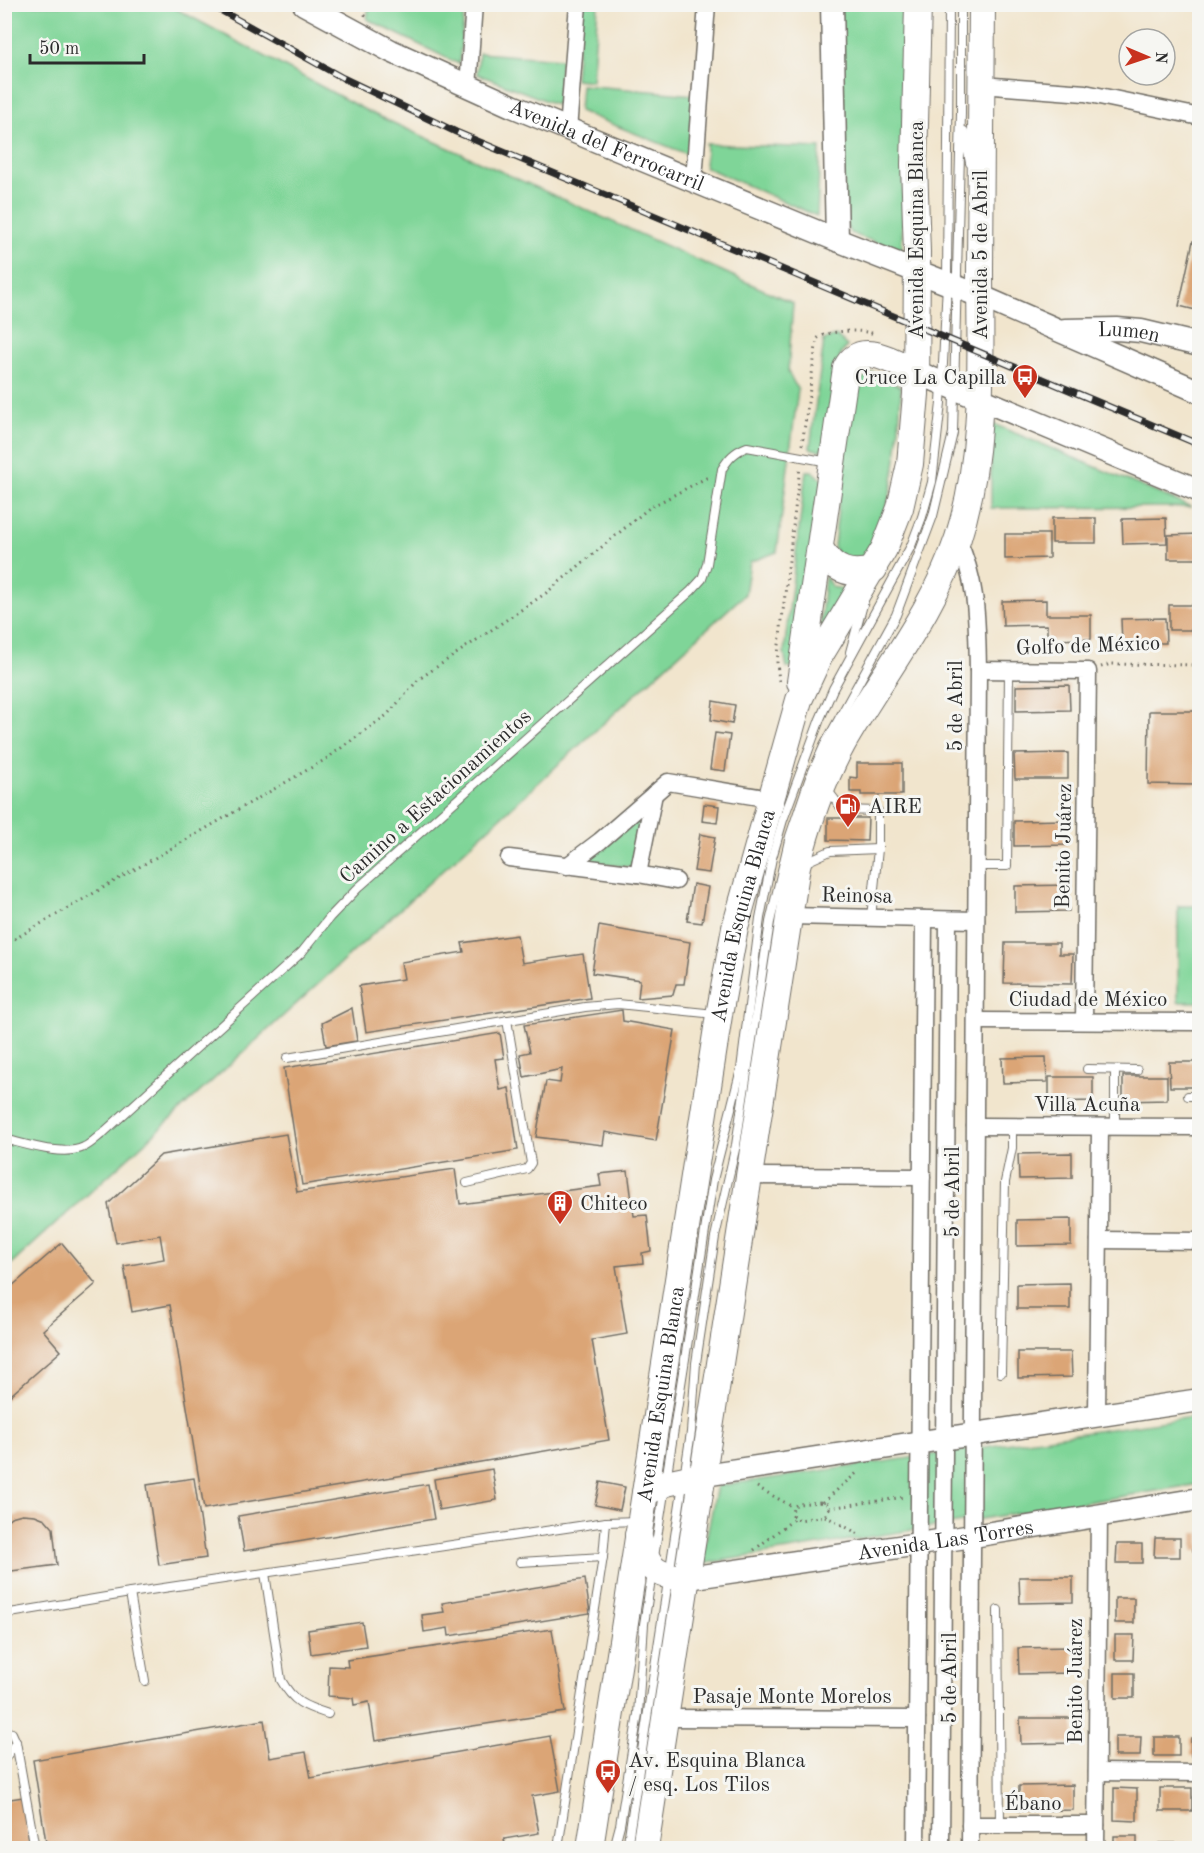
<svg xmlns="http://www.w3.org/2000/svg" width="1204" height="1853" font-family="'Old Standard TT',serif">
  <rect width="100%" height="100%" fill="#f6f6f2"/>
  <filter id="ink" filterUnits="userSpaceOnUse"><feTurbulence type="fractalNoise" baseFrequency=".0167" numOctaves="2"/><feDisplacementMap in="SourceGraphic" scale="12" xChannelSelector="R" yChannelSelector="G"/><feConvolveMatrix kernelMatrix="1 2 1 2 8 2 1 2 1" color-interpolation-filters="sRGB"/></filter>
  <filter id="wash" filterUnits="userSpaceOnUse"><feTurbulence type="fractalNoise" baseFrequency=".008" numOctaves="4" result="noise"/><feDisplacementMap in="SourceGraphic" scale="24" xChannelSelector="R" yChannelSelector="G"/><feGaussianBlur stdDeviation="1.35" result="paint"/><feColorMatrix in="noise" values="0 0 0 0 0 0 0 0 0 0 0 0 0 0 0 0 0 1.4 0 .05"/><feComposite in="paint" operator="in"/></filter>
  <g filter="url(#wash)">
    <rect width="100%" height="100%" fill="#f1e5cd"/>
    <!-- green -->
    <g fill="#7fd598" stroke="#558062" stroke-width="1.5">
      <path d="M5,5H169L369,112L793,303L788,372L798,390L777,552L750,562L745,594L5,1270Z"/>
      <path d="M369,5H465L459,64L367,19Z"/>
      <path d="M581,5H598L592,81L575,79Z"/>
      <path d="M840,5H906L902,252L850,233L844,221Z"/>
      <path d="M479,53L561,59L557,105L477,74Z"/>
      <path d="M581,85L694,95L689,155L579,111Z"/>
      <path d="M706,144L820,148L817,216L705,167Z"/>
      <path d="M836,336L847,346L840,356L828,446L819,451L810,448L824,340Z"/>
      <path d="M873,372L901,387C899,442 896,526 854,566L837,556L834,546L851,392L859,381Z"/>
      <path d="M991,423L1191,507L991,508Z"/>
      <path d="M806,471H812L823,480L799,667L787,668L784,652Z"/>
      <path d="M825,576L832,587L843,589L853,586L819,642Z"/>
      <path d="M644,809L632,867L582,863Z"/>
      <rect x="1178" y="906" width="21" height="96"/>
      <path d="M1199,1416V1484L701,1564L717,1486Z"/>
    </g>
    <g id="blocks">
      <!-- building -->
      <g fill="#dba576">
        <path d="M1193,241L1200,243V311L1179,306Z"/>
        <rect x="1052" y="518" width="44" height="25"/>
        <path d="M1166,518L1167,543L1123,544L1122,519Z"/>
        <path d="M1005,534H1049V558L1005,559Z"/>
        <path d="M1200,534V559H1168V535Z"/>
        <path d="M1046,600V615H1091V639L1047,640V625L1003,626L1002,601Z"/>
        <rect x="1169" y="605" width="31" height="25"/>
        <path d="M1165,618L1166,643H1122L1121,619Z"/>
        <path d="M1069,685L1070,710L1016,711V686Z"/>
        <path d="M713,701L735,705L732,724L711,720Z"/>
        <path d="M1149,711H1198L1197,785L1148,784Z"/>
        <path d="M715,733L730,735L725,771L710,769Z"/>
        <path d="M1068,753V779H1015L1014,754Z"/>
        <path d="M857,763H902V795H861V792H850V777L857,778Z"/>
        <path d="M704,804L719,806L717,823L702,821Z"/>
        <path d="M828,818H868L867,841L828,840Z"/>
        <path d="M1067,820L1068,845L1014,846V821Z"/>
        <path d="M700,834L715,837L709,873L694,871Z"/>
        <path d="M693,884L708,887L702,923L687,921Z"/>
        <path d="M1069,885V911L1015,912V886Z"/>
        <path d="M599,926L690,942L684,984H676L673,995L638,998L640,980L592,973Z"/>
        <path d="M517,935L522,963L583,954L590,998L366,1032L359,986L404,979L401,962L464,952L462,943Z"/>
        <path d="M1005,943H1059V954H1073L1072,984L1004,983Z"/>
        <path d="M352,1008L357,1041L326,1046L322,1023Z"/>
        <path d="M622,1010L623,1021L675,1030L656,1141L605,1132L603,1145L536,1137L546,1081L560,1083L562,1069L524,1077L520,1054L530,1052L524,1025Z"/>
        <path d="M500,1033L504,1058L495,1059L500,1090L509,1088L518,1150L302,1185L284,1068Z"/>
        <path d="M1046,1057L1047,1082L1003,1083L1002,1058Z"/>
        <path d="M1169,1062H1200V1087H1170Z"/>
        <path d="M1123,1076H1167V1100L1123,1101Z"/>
        <path d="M1049,1077H1093V1101L1049,1102Z"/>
        <path d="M286,1134L297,1192L455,1169L460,1204L601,1186L599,1174L628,1171L634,1216L647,1215L651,1251L642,1253L643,1263L616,1266L627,1334L592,1340L609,1440L204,1509L170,1305L132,1312L124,1266L164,1259L160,1235L116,1243L108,1204L161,1155Z"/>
        <path d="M1072,1153V1178L1019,1179L1018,1154Z"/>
        <path d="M1071,1219V1245L1017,1246V1220Z"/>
        <path d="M62,1243L96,1284L43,1330L61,1351L4,1401V1293Z"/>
        <path d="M1070,1283V1309H1017V1284Z"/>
        <path d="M1018,1352H1071L1072,1377L1018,1378Z"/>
        <path d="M492,1469L497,1500L439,1510L434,1479Z"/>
        <path d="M194,1478L206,1558L159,1565L147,1485Z"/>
        <path d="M600,1482L625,1487L620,1510L595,1505Z"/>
        <path d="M428,1484L434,1519L244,1551L238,1516Z"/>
        <path d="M22,1514L35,1515L45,1519L53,1528L57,1565L4,1572V1523L11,1517Z"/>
        <rect x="1193" y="1533" width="7" height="18"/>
        <path d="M1155,1538H1180V1557H1154Z"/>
        <path d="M1117,1544H1142V1563H1116Z"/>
        <path d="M1019,1577H1073V1602L1020,1603Z"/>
        <path d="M585,1579L590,1613L449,1636L448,1628L424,1632L422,1615L444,1612L442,1603Z"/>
        <rect x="1115" y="1598" width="19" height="25"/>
        <path d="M362,1622L366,1646L311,1654L308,1630Z"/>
        <path d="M552,1629L565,1712L375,1741L369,1702L354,1705L353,1698L328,1696L329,1666L348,1667L347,1660Z"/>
        <path d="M1115,1635H1134L1133,1660H1115Z"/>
        <path d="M1072,1647L1073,1673L1019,1674L1018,1648Z"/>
        <rect x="1115" y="1673" width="19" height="25"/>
        <path d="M1020,1718H1074V1743L1021,1744Z"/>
        <path d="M264,1720L270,1758L306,1752L311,1778L550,1736L560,1791L532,1796L539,1833L504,1839L506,1848H47L33,1760Z"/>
        <path d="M1115,1737H1141L1140,1756H1115Z"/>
        <rect x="1154" y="1737" width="25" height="19"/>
        <rect x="1191" y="1738" width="9" height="18"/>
        <path d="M1073,1785V1810L1019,1811V1786Z"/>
        <path d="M1114,1788L1137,1789V1821L1114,1820Z"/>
        <rect x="1160" y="1788" width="32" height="23"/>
        <path d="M23,1797L30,1848H6L4,1800Z"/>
        <rect x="1114" y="1836" width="23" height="12"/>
        <rect x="1160" y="1843" width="32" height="5"/>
        <rect x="1026" y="1846" width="51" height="2"/>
      </g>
    </g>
  </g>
  <g filter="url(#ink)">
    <use href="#blocks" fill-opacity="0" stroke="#706c64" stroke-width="1.5"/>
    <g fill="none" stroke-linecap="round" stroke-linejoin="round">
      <defs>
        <g id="lane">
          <path d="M964,131L970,163"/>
          <path d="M850,652L864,601"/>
          <path d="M825,787L843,810L878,811V849"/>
          <path d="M804,863L830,851L878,849L871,918"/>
          <path d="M977,866H1007L1009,671"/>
          <path d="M287,1058L585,1007L618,1004L715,1014"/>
          <path d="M1087,1069L1137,1070"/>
          <path d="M1188,1096H1200"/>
          <path d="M1115,1127V1070"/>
          <path d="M4,1139C26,1144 63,1157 84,1147C91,1144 97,1137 103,1133L302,952L330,917L358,888L691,591L702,579L707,564L722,469C729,458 734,452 747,447L829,462"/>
          <path d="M467,1183L527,1169L531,1163L507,1020"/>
          <path d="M1001,1373L1005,1182L1012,1148V1126"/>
          <path d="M654,1557L713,1180L741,1069L760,918L772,858L783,820L820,719L833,689L911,546L922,517L932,482L941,403L947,284L949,4"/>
          <path d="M520,1562L603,1557"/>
          <path d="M265,1573L281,1680C294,1703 304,1706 328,1714"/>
          <path d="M130,1593L145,1681"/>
          <path d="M998,1610L1000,1825"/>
          <path d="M4,1614L130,1593L606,1522L639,1521"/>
          <path d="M4,1731L12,1733L16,1742L35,1848"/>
          <path d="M4,1760L16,1742"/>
          <path d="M558,1848L603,1557L606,1522"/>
          <path d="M614,1848L620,1825L638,1714L644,1624L652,1573"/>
          <path d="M627,1848L691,1432L696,1363L715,1237L736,1145L770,922L790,836L809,780L824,746L896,615L933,516L953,433L961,113V4"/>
        </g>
        <g id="street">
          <path d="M981,85L1085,93L1200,117"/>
          <path d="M468,87L474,4"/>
          <path d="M568,130L578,4"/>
          <path d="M694,180L707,4"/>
          <path d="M957,539C978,581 977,624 978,670L970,1848"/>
          <path d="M978,670L1088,671L1084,1021"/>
          <path d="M509,858L638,874L676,881"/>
          <path d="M567,866L600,841L668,782L771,799"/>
          <path d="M638,874L654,794"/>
          <path d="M789,916L976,920"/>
          <path d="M976,1021L1200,1022"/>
          <path d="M975,1126L1200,1127"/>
          <path d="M748,1176L922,1177"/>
          <path d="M1099,1240L1200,1241"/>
          <path d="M1097,1415L1100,1127"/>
          <path d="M666,1718L917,1719"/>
          <path d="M1097,1772L1200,1773"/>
          <path d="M970,1825H1096"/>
          <path d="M916,1848L924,919"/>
          <path d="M941,1848L948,920"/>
          <path d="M1096,1848L1099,1514"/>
        </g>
        <g id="secondary">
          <path id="s1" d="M304,4L391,51L512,106L837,240L980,296L1200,392"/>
          <path d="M832,4L837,240"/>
          <path id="s2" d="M1065,330L1117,329L1141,331L1200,345"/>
          <path d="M916,372L1200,491"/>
          <path d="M704,1475L1200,1400"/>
          <path id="s3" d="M688,1578L973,1536L1200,1499"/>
        </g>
        <g id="primary">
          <path d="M821,550C834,570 850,577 874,569"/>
          <path d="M800,682L846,368C861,339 895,363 916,372"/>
          <path d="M645,1493L666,1483L704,1475"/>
          <path d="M638,1535C648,1568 652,1576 688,1578"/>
          <path id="s4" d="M590,1848L719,1015L735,928L799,700L819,657L884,549L900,508L910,464L916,394L917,252L914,164L918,4"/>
          <path d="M645,1848L797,866C808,823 821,783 843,743C881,676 934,611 958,538C986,452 980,357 980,268C980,180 981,92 982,4"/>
        </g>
      </defs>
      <!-- lane casing -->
      <use href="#lane" stroke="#706c64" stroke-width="10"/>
      <!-- street casing -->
      <use href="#street" stroke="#706c64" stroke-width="19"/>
      <!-- secondary casing -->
      <use href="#secondary" stroke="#706c64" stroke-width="25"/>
      <!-- primary casing -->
      <use href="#primary" stroke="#706c64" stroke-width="28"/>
      <!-- path -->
      <g stroke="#706c64" stroke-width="3" stroke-dasharray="1.5 4.5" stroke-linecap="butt">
        <path d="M378,4L459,11"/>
        <path d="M365,16L367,4"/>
        <path d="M802,445L817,339C826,330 863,329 874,334"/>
        <path d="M1101,667L1111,664L1200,665"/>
        <path d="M779,681L777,662L800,467"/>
        <path d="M4,945L326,759L387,715L419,679L546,593L649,508L710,476"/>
        <path d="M757,1487L793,1507"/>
        <path d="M820,1502L827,1504L829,1508L825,1516L799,1520L792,1515L793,1507L798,1504Z"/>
        <path d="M823,1502L858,1472"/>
        <path d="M829,1508L905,1497"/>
        <path d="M825,1516L859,1534"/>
        <path d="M754,1550L794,1519"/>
      </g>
      <!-- lane -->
      <use href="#lane" stroke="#fff" stroke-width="8"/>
      <!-- street -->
      <use href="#street" stroke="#fff" stroke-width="16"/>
      <!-- secondary -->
      <use href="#secondary" stroke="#fff" stroke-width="22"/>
      <!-- primary -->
      <use href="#primary" stroke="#fff" stroke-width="26"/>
      <defs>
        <path id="rail" d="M209,4L343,78L456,132L1200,445"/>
      </defs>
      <!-- rail casing -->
      <use href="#rail" stroke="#2b2b2b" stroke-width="7"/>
      <!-- rail -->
      <use href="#rail" stroke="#f6f6f2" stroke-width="4.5" stroke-dasharray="14" stroke-linecap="butt"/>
    </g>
  </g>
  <!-- icons -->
  <defs>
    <symbol id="bus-pin" viewBox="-11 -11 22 30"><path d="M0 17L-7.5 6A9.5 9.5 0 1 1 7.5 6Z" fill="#c8321e" stroke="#f6f6f2"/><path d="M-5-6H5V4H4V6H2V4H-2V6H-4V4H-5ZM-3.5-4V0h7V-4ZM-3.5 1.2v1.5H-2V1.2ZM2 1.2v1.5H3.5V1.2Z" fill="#fff"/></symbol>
    <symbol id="fuel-pin" viewBox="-11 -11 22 30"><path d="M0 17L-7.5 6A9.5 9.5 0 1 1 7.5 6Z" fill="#c8321e" stroke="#f6f6f2"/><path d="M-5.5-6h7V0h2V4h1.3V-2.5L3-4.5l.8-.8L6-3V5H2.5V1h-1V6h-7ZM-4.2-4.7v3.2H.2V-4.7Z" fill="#fff"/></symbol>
    <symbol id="building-pin" viewBox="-11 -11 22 30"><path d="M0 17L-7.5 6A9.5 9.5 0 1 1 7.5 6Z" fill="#c8321e" stroke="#f6f6f2"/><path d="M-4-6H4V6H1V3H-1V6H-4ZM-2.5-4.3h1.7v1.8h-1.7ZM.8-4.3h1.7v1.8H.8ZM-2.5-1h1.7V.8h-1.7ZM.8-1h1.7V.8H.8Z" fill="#fff"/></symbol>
  </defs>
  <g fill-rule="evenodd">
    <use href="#bus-pin" x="1010" y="362" width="30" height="40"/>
    <use href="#fuel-pin" x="833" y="791" width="30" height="40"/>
    <use href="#building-pin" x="545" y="1188" width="30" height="40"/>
    <use href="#bus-pin" x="593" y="1757" width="30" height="40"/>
  </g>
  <g text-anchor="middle" stroke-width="6" stroke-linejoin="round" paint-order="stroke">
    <!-- street labels -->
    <g font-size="21" fill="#2b2b2b" stroke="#f6f6f2">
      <text dy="7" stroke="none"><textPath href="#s1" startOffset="334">Avenida del Ferrocarril</textPath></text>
      <text transform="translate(916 230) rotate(-90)" y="7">Avenida Esquina Blanca</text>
      <text transform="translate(980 255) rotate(-90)" y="7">Avenida 5 de Abril</text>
      <text dy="7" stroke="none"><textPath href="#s2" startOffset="64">Lumen</textPath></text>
      <text transform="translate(1088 645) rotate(-2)" y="7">Golfo de México</text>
      <text transform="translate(955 706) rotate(-90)" y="7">5 de Abril</text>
      <text transform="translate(435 796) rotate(-42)" y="7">Camino a Estacionamientos</text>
      <text transform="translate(1063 846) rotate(-89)" y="7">Benito Juárez</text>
      <text transform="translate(857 895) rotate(1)" y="7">Reinosa</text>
      <text dy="7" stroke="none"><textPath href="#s4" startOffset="945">Avenida Esquina Blanca</textPath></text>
      <text x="1088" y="1006">Ciudad de México</text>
      <text x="1087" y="1111">Villa Acuña</text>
      <text transform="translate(952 1192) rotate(-90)" y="7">5 de Abril</text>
      <text dy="7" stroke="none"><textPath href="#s4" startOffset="459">Avenida Esquina Blanca</textPath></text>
      <text dy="7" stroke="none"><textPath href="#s3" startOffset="260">Avenida Las Torres</textPath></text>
      <text transform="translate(949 1678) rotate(-90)" y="7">5 de Abril</text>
      <text transform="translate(1075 1681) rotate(-90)" y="7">Benito Juárez</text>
      <text x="792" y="1703">Pasaje Monte Morelos</text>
      <text x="1033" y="1810">Ébano</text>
    </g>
    <!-- poi labels -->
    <g font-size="21" fill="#2b2b2b" stroke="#f6f6f2" text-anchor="start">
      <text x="1006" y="384" text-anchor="end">Cruce La Capilla</text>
      <text x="868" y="813">AIRE</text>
      <text x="580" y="1210">Chiteco</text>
      <text x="628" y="1767">Av. Esquina Blanca<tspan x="628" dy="24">/ esq. Los Tilos</tspan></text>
    </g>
  </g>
  <!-- margin -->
  <rect width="1204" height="1853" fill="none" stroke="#f6f6f2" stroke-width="24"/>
  <!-- north arrow -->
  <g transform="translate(1147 57) rotate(92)"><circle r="28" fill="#f6f6f2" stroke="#a5a5a2" stroke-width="1.5"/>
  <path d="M0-4.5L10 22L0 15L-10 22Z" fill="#c8321e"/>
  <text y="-9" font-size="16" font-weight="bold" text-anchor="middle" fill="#2b2b2b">N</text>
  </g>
  <!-- scale -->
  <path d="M30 54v9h114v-9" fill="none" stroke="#2b2b2b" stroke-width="3"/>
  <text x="39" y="54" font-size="18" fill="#2b2b2b" stroke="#f6f6f2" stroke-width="4.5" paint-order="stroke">50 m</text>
</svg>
